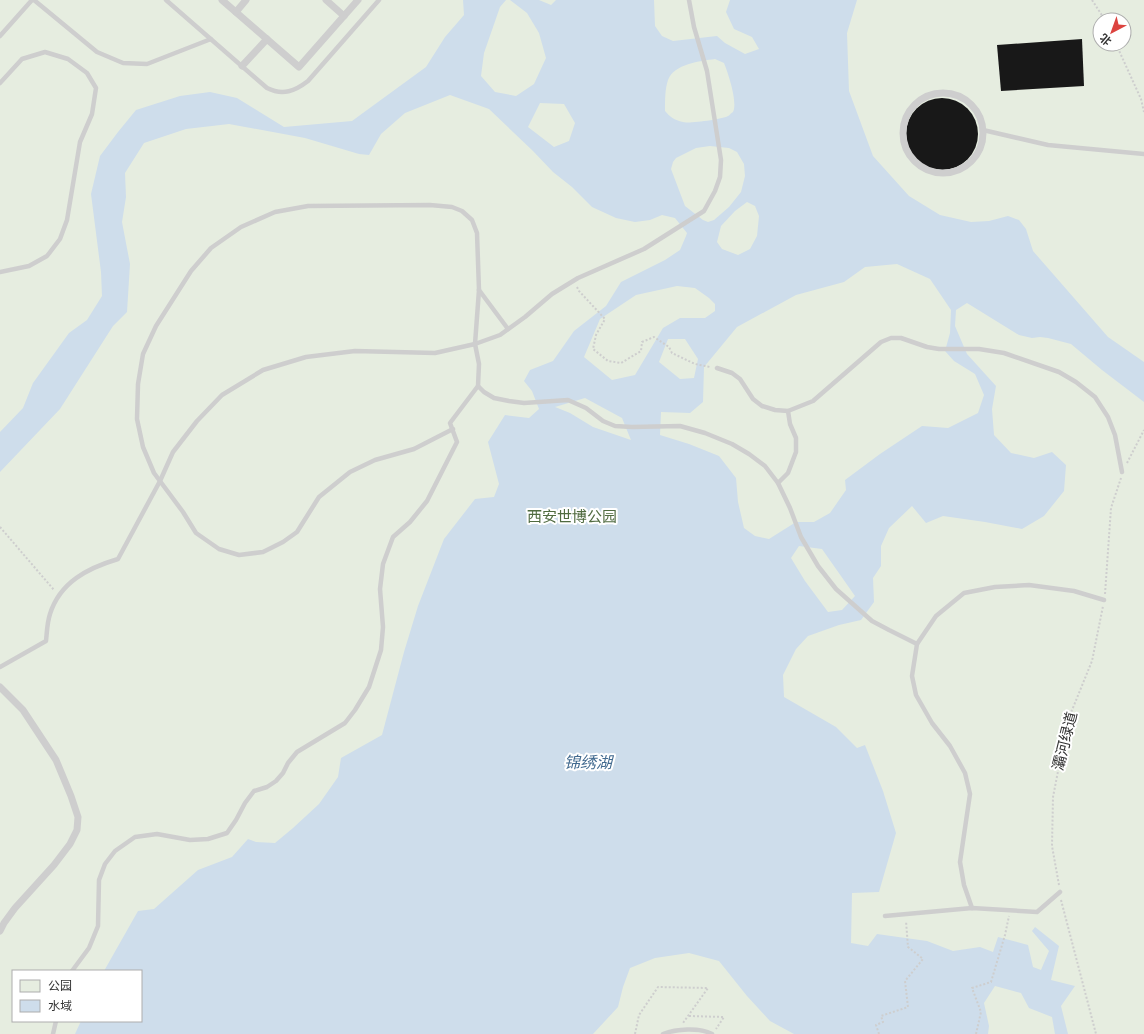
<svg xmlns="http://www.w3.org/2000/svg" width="1144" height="1034" font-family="'Space Grotesk','Noto Sans SC',sans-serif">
  <rect width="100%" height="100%" fill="#fff"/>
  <!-- green -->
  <path fill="#e6ede0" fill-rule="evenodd" d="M0,0H1144V1034H0ZM1100,20H1124V44H1100ZM13,971H141V1021H13Z"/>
  <!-- water -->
  <path fill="#ceddeb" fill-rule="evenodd" d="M463,0H506L500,7L484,53L481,76L495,92L516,96L534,84L546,58L539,33L527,13L510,0H539L551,5L556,0H654L655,26L662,36L673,41L717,36L725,43L745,54L759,49L752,37L734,29L726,12L730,0H857L847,33L849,91L873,156L909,196L940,215L971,222L989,221L1008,216L1019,220L1026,229L1033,251L1108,337L1144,362V402L1102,370L1071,344L1048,338L1040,337L1032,338L1019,335L967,303L956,310L955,326L967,354L996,386L992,409L994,435L1011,453L1034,458L1052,452L1066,465L1064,491L1044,516L1022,529L985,522L943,516L926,523L912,506L889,528L881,546V566L873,578L874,602L861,620L839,625L808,636L796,649L783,675L784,697L836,727L857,748L865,745L883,791L896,833L879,892L852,893L851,943L868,946L877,934L927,941L953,951L980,947L993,952L998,937L1028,945L1033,967L1041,970L1049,951L1032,931L1035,927L1059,946L1051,980L1075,986L1061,1006L1068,1034H1055L1052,1017L1029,1008L1021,993L995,986L984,1003L989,1026L988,1034H794L770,1021L747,996L719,961L689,953L655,958L630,968L623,987L618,1007L593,1034H75L81,1021H141V971H104L138,911L154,909L198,870L232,857L248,839L256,842L275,843L293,828L319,804L338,777L341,758L382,735L404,652L418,606L444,539L475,499L494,497L499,484L488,442L505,415L529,418L539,409L532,391L524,381L530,370L553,361L574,331L606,306L621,282L665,260L680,250L686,236L687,233L675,218L662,215L650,220L635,222L616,218L592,207L572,187L553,172L533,151L489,109L450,95L405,113L381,134L369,155L359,154L305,138L229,124L186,129L144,143L125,173L126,197L122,222L130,264L127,312L113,326L60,409L0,472V432L23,408L33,383L69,333L87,320L102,296L101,272L91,194L100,156L118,132L136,110L180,96L210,92L237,98L284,127L352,121L426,67L445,37L464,15ZM715,59L724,63C728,73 738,102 733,112C732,112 729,116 728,116C724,119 688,124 683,122C674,120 670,117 665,111C665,100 665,89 668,80C674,64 700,61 715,59ZM540,103L564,104L575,123L569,141L554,147L528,127ZM710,146L729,148L737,152L744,164L745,176L741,192L729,207L714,220L708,222L703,220L685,206L671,169L673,162L676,158L696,148ZM747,202L755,206L759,216L757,236L750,249L738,255L722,249L717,242L721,226L735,211ZM897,264L930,279L951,310L950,333L945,351L954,361L975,374L984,395L978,413L948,428L922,426L880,454L845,480L846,490L830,513L814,522H796L769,539L755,536L744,528L738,502L736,478L719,456L689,444L660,435L661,412L690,413L703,402L704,367L737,327L796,295L844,282L865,267ZM677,286L695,288L709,298L715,304V311L705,318H680L663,328L635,375L612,380L584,357L600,319L636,295ZM668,339H685L698,359L694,378L680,379L659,362ZM585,398L622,418L631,440L593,427L570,413L555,407ZM799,546L822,549L855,596L842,610L828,612L805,581L791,558Z"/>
  <!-- building -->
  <g fill="#181818">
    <path d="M1082,39L1084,86L1001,91L997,45Z"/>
    <circle cx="942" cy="134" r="36"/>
  </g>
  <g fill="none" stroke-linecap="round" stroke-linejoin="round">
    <!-- path -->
    <g stroke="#cecece" stroke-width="2" stroke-dasharray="2 2" stroke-linecap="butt">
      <path d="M1092,0L1105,20"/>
      <path d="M1116,44L1141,99L1144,112"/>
      <path d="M577,287L579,291L605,319L596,335L593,349L608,361L621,363L641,351L642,342L654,337L669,347L672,353L695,364L710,367"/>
      <path d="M1127,463L1144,430"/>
      <path d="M0,527L54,590"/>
      <path d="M1105,594L1111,508L1121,478"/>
      <path d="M1059,885L1052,846L1053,797L1068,720L1092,661L1103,606"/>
      <path d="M1061,900L1096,1034"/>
      <path d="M689,1016L724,1017L716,1029"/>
      <path d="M635,1034L639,1015L658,987L708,988L683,1023"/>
      <path d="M879,1034L876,1025L883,1022L881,1016L908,1007L905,981L923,959L908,947L906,921"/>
      <path d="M976,1034L981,1012L972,988L991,982L1005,935L1009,916"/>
    </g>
    <!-- service -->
    <g stroke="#cecece" stroke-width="4.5">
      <path d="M34,0L97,52L123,63L147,64L211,39"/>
      <path d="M166,0L267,88C283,96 295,91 308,81L379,0"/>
      <path d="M0,36L32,0"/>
      <path d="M0,83L22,59L45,52L68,59L87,73L96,88L92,114L80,142L67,220L60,239L47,256L29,266L0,272"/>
      <path d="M983,130L1048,145L1144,154"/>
      <path d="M479,290L508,329"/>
      <path d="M717,368L732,373L740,379L753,399L762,406L775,410L788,411L813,401L881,342L891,338H901L927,347L939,349H979L1004,353L1059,372L1076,382L1095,397L1108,417L1115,435L1122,472"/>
      <path d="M453,429L414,449L375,460L350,472L319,497L297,532L283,542L263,552L239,555L219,549L196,533L183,512L154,473L143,447L137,419L138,384L143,354L156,326L191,271L211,248L241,227L275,212L308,206L430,205L452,207L462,211L472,220L477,233L479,290L475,344L479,364L478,386L484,392L494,398L509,401L524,403L568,400L586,408L603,421L615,426L632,427L680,426L705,433L732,444L749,454L765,466L778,483L790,508L801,537L818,566L836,589L872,621L889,630L917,644"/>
      <path d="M778,483L788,473L796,452V438L790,424L788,411"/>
      <path d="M0,667L46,641C47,632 47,623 50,614C60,582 88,568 118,559L160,481L173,452L197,421L222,395L263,370L306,357L355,351L435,353L475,344L500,335L525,317L552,294L578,278L644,249L704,211L715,191L720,177L721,160L707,71L694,27L689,0"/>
      <path d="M972,908L964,885L960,862L970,794L965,773L950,746L932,723L916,695L912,676L917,644L936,616L964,593L995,587L1029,585L1074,591L1104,600"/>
      <path d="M885,916L972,908L1037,912L1060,892"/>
      <path d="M72,971L89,948L98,926L99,880L105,864L115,851L135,837L157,834L190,840L208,839L227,833L236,820L245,803L254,791L267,787L276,781L283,773L288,763L297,752L345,723L355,710L369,687L381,650L383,627L380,589L383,564L393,537L410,522L427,501L457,442L450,423L478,386"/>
      <path d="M53,1034L56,1021"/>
      <path d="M663,1034C676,1029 699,1027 712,1034"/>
    </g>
    <!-- pedestrian -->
    <g stroke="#cecece" stroke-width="7">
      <path d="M222,0L299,67L358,0"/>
      <path d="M326,0L344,16"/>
      <path d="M236,12L246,0"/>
      <path d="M242,66L267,39"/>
      <circle cx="943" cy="133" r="40"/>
      <path d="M0,687L23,710L56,760L71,796L78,817L77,830L70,844L54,865L15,908L4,923L0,931"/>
    </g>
  </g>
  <g text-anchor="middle" stroke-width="4" stroke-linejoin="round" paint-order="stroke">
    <!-- park labels -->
    <g font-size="15" fill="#506b40" stroke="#fff">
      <text x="572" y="522">西安世博公园</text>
    </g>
    <!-- street labels -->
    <g font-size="15" fill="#313131" stroke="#fff">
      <text transform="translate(1065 741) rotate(-76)" y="5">灞河绿道</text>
    </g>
    <!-- water labels -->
    <g font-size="16" font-style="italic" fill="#426a8f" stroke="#fff">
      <text x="588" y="768">锦绣湖</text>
    </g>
  </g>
  <!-- legend -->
  <rect x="12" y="970" width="130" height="52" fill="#ffffff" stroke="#adadad"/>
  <rect x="20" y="980" width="20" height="12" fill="#e6ede0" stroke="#adadad"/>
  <text x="48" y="990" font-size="12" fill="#313131">公园</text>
  <rect x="20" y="1000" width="20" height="12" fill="#ceddeb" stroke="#adadad"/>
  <text x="48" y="1010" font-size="12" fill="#313131">水域</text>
  <!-- north arrow -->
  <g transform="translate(1112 32) rotate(221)"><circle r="19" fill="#ffffff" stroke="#adadad"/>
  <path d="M0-3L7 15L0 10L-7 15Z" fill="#dc433f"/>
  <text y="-6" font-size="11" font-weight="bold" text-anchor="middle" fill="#313131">北</text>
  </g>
</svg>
